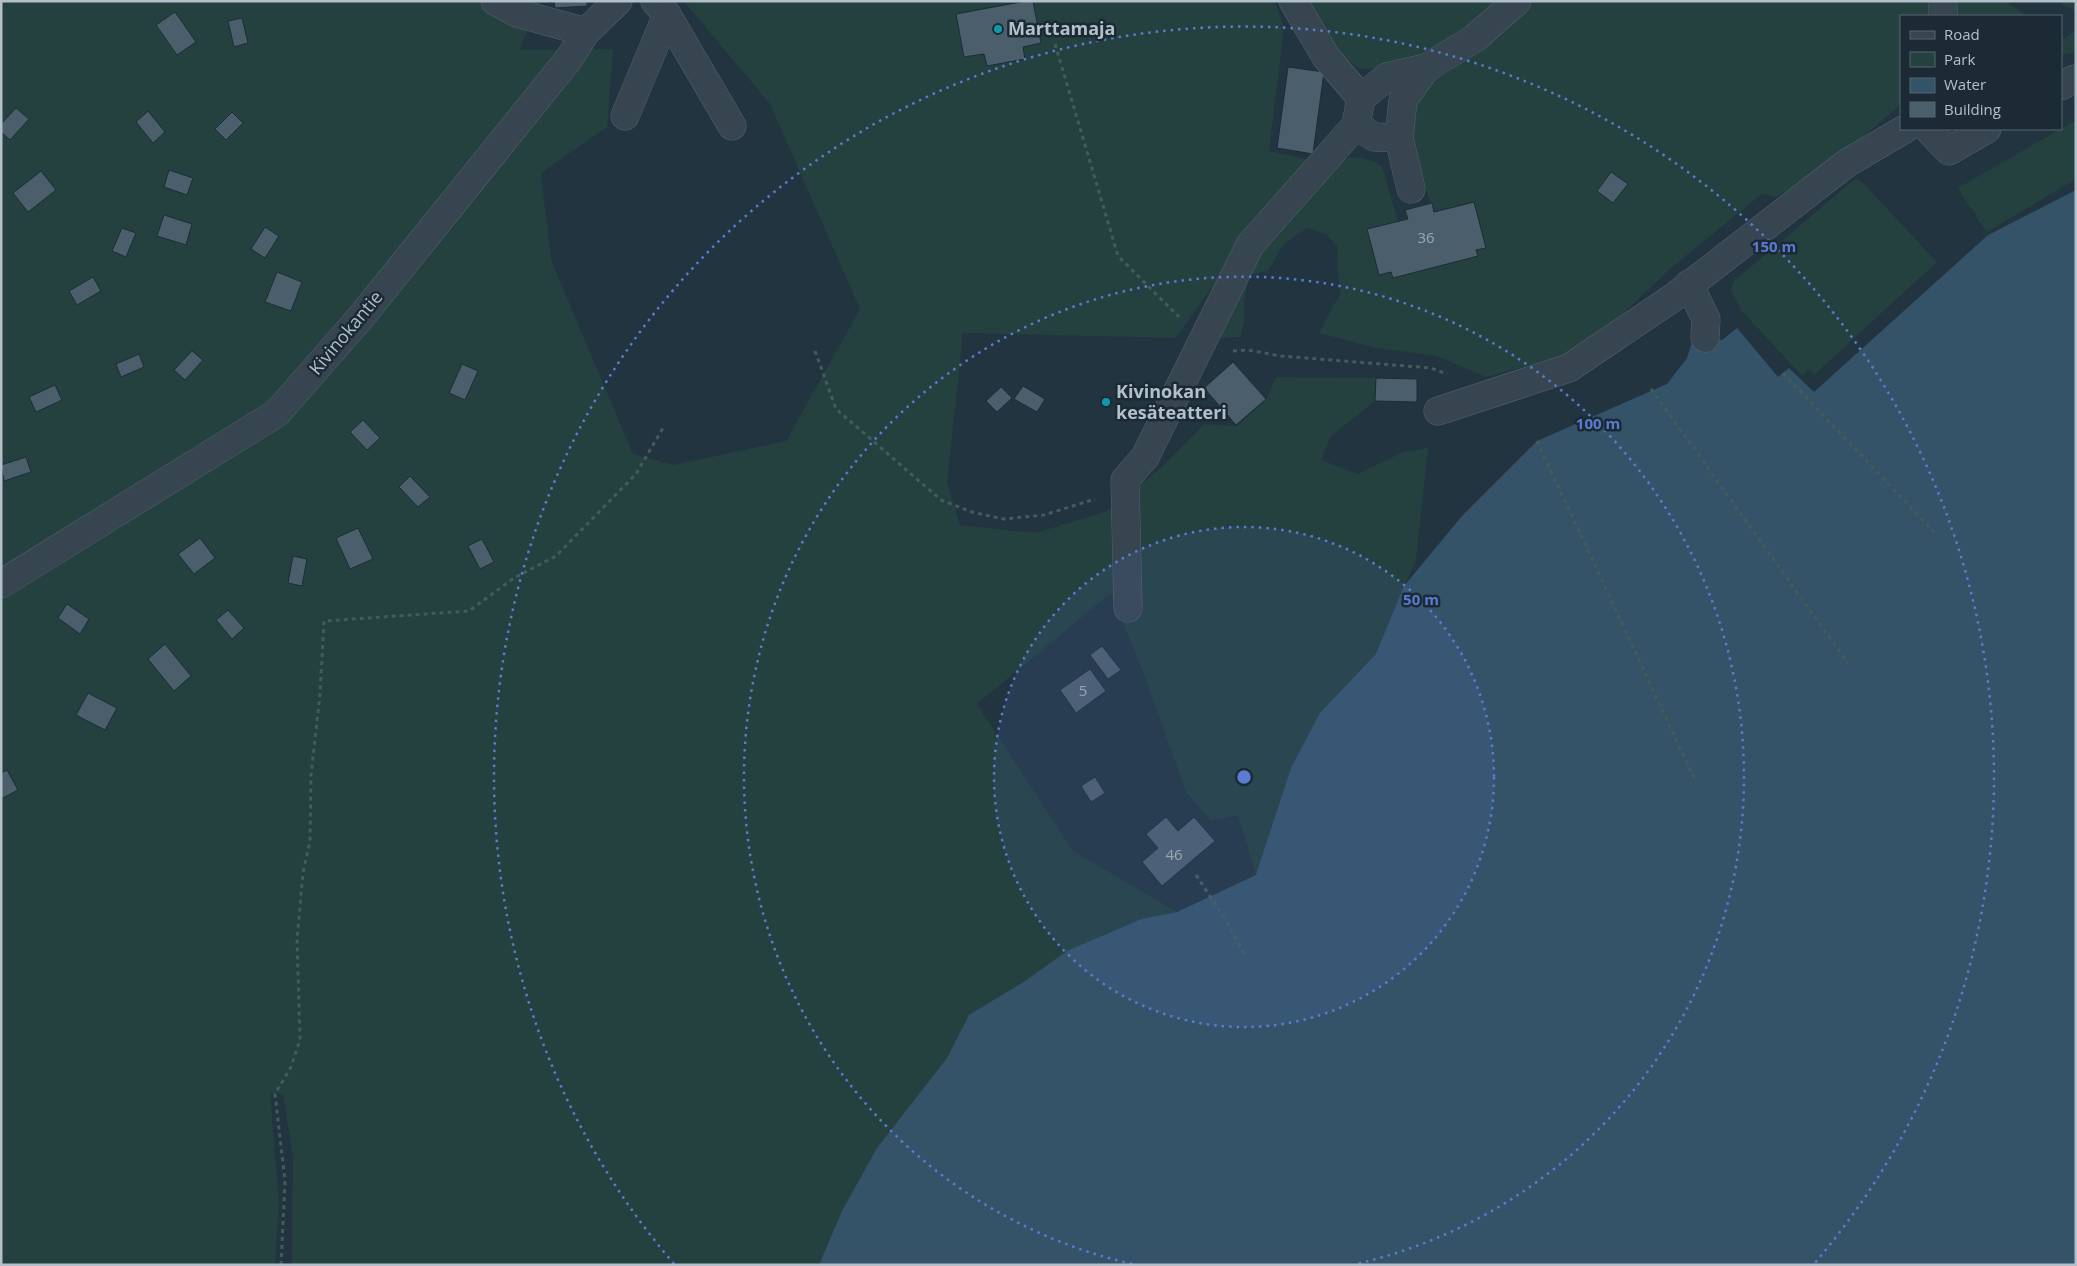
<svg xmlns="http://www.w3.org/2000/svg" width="2077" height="1266" font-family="'Open Sans',sans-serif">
  <rect width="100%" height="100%" fill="#223440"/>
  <!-- green -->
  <g fill="#24403f">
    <path d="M1,1H541L519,50L613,49L607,127L541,173L551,260L633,454L674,465L786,441L860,309L770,104L686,4L687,1H1275L1284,28L1269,151L1311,160L1262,210L1228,264L1176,338L963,333L947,482L960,525L1035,533L1105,512L1159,470L1204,424L1237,426L1266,399L1276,377L1376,378L1375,401L1330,437L1321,460L1358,474L1403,452L1428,448L1416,561L1404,586L1418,627L1250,901L1233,886L1256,875L1238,815L1211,821L1186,792L1145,677L1111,593L977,704L1073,851L1177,912L855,1265H292L293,1157L283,1094L270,1093L279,1203L275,1265H1Z"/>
    <path d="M1310,1H1503L1425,60L1388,68L1360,69L1327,44Z"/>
    <path d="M1532,1H1931L1932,16H1901V104L1824,171L1776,197L1762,194L1672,267L1611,325L1561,357L1486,377L1437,356L1376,348L1319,333L1334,304L1341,294L1337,265L1338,247L1326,234L1307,228L1284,244L1268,271L1249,275L1244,301V322L1240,337L1218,338L1264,244L1332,162C1354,155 1362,155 1382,166L1398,221L1367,229L1379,275L1391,272L1393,278L1478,256L1476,250L1486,247L1474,202L1434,212L1411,147L1413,110L1431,77L1491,39Z"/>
    <path d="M1955,1H2005L2027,16H1955Z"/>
    <path d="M2059,1H2076V10L2063,6Z"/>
    <path d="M2076,30V52L2061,55V38H2065Z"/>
    <path d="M2076,120V179L1987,232L1976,217V213L1968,205L1958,188Z"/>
    <path d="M1857,179L1862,182L1937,262L1814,375L1809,369L1802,376L1741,310L1731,290L1733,282L1850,183Z"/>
  </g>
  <!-- water -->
  <path fill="#345368" d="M2076,190V1265H819L842,1211L877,1148L947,1058L969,1015L1025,981L1067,951L1142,919L1177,912L1256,875L1291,768L1320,713L1376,654L1404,586L1462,516L1537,441L1667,384L1687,358L1691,345L1705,338L1722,340L1737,328L1778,377L1789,368L1814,392L1988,235Z"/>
  <!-- building -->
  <g fill="#4a5e6b" stroke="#1d2c36">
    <path d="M554,1H587V6L555,8Z"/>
    <path d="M1026,1H1033L1041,43L1023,47L1025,59L987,66L984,54L964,57L956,14Z"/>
    <path d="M175,12L196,42L177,55L156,25Z"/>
    <path d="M242,18L248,43L234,47L228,21Z"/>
    <path d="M1288,67L1324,72L1313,154L1277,148Z"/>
    <path d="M16,108L29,119L10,140L1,132V124Z"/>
    <path d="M148,111L165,132L153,143L136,122Z"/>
    <path d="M232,112L243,123L226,140L215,129Z"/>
    <path d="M169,170L193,178L187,195L164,187Z"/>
    <path d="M41,171L56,190L28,212L13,193Z"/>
    <path d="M1611,172L1628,184L1613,203L1597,191Z"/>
    <path d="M1474,202L1486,248L1476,250L1478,256L1393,278L1391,272L1379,275L1367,229L1408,219L1405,210L1432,203L1434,212Z"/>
    <path d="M164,215L192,224L186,245L157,236Z"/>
    <path d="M265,227L279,236L265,258L251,249Z"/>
    <path d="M122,228L136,233L126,257L112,251Z"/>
    <path d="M277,272L302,282L291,311L265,302Z"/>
    <path d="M93,277L101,291L77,305L69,291Z"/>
    <path d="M192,351L203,360L185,380L174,370Z"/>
    <path d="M139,354L144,367L121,377L116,364Z"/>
    <path d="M1233,362L1266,399L1236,425L1204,388Z"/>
    <path d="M462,364L478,371L465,400L449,393Z"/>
    <path d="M1376,378L1417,379V402L1375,401Z"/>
    <path d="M55,385L62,400L36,412L29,397Z"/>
    <path d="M1023,386L1045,399L1037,412L1014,399Z"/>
    <path d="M1001,387L1012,398L997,412L986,401Z"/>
    <path d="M363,420L380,438L367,450L350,432Z"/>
    <path d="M26,457L31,472L4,481L1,465Z"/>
    <path d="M410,476L430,497L418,507L399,487Z"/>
    <path d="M358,528L373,559L350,569L336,538Z"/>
    <path d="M200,538L215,558L194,574L178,554Z"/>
    <path d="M482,539L494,562L480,569L468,546Z"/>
    <path d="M293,556L307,559L302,586L288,583Z"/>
    <path d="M67,604L89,619L80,634L58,618Z"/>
    <path d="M228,610L244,628L232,639L216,620Z"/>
    <path d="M165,644L191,676L174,691L148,659Z"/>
    <path d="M1102,646L1121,670L1108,679L1090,655Z"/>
    <path d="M1090,669L1106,691L1076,713L1060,690Z"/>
    <path d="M88,693L117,708L105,730L76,715Z"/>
    <path d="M7,770L18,790L1,799V773Z"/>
    <path d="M1095,777L1105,793L1091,802L1081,786Z"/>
    <path d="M1166,817L1178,831L1194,817L1215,841L1162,886L1142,862L1158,848L1146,834Z"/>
  </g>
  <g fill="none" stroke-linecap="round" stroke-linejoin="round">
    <defs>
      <g id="minor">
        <path d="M495,1L517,13L586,32"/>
        <path d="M655,1L667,15L732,126"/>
        <path d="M1293,1L1326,57L1361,98"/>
        <path d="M1943,1V16"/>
        <path d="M2061,86L2074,79"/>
        <path d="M625,116L667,15"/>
        <path d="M1928,129L1949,151L1987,129"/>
        <path d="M1399,138L1403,100L1426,68"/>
        <path d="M1411,189L1399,138L1374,137L1356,125L1361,98L1387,77L1426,68L1475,38L1517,1"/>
        <path d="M1689,284L1706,319L1705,338"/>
        <path d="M1438,411L1569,368L1674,297L1847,163L1905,129"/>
        <path d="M1,584L277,413L361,317L568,60L586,32L618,1"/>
        <path d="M1128,608L1125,480L1145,457L1250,245L1356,125"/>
      </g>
    </defs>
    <!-- minor casing -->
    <use href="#minor" stroke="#54636d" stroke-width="29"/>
    <!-- path -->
    <g stroke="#425c5b" stroke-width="3" stroke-dasharray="4 4" stroke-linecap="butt">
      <path d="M1055,44L1118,256L1179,317"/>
      <path d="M815,351L836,409L941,500L972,512L1003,519L1044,515L1095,499"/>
      <path d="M1233,351L1248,350L1281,356L1431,368L1447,374"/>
      <path d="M1783,373L1936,534"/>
      <path d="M1651,389L1848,663"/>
      <path d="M1537,441L1695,780"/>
      <path d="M1196,875L1223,916L1245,955"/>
      <path d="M281,1265L285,1181L275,1094L291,1067L300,1040L297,939L303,873L310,841L311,775L320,694L324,621L469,611L514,578L556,556L636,474L663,428"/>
    </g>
    <!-- minor -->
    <use href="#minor" stroke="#36454f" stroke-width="28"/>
  </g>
  <!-- distance rings -->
  <circle cx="1244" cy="777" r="250" fill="#597cd2" fill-opacity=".12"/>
  <g fill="none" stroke="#597cd2" stroke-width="2.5" stroke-dasharray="2.5 5">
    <circle cx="1244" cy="777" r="250"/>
    <path d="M1132 1264A500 500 0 1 1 1356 1264"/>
    <path d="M674 1264A750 750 0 1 1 1814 1264"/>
  </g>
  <!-- markers -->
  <g fill="#0f9aa8" stroke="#1b2a34" stroke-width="2">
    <circle cx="998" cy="29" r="5"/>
    <circle cx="1106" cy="402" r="5"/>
  </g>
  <g text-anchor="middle" stroke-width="5" stroke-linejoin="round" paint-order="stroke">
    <!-- number labels -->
    <g font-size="15" fill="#98a8b2">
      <text x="1426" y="243">36</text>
      <text x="1083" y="696">5</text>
      <text x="1174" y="860">46</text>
    </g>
    <!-- poi labels -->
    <g font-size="18" font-weight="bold" fill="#b2c0ca" stroke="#1b2a34" text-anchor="start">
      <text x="1008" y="35">Marttamaja</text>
      <text x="1116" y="398">Kivinokan<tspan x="1116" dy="21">kesäteatteri</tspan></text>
    </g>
    <!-- street labels -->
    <g font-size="18" fill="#b2c0ca" stroke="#1b2a34">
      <text transform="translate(346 333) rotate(-50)" y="6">Kivinokantie</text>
    </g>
  </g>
  <circle cx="1244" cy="777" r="8" fill="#597cd2" stroke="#1b2a34" stroke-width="2.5"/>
  <g font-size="15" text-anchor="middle" font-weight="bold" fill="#597cd2" stroke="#1b2a34" stroke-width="5" stroke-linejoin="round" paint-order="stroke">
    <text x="1774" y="252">150 m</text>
    <text x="1598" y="429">100 m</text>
    <text x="1421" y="605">50 m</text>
  </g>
  <!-- border -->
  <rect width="2077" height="1266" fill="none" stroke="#b2c0ca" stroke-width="5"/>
  <!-- legend -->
  <rect x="1900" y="15" width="162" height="115" fill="#1b2a34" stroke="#576670"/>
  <rect x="1910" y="31" width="25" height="8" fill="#36454f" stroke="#576670"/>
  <text x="1944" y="40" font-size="15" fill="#b2c0ca">Road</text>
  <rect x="1910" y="52" width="25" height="15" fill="#24403f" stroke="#576670"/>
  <text x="1944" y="65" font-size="15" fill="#b2c0ca">Park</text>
  <rect x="1910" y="78" width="25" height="15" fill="#345368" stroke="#576670"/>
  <text x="1944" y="90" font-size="15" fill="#b2c0ca">Water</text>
  <rect x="1910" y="102" width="25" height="15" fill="#4a5e6b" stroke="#576670"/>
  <text x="1944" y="115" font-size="15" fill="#b2c0ca">Building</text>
</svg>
